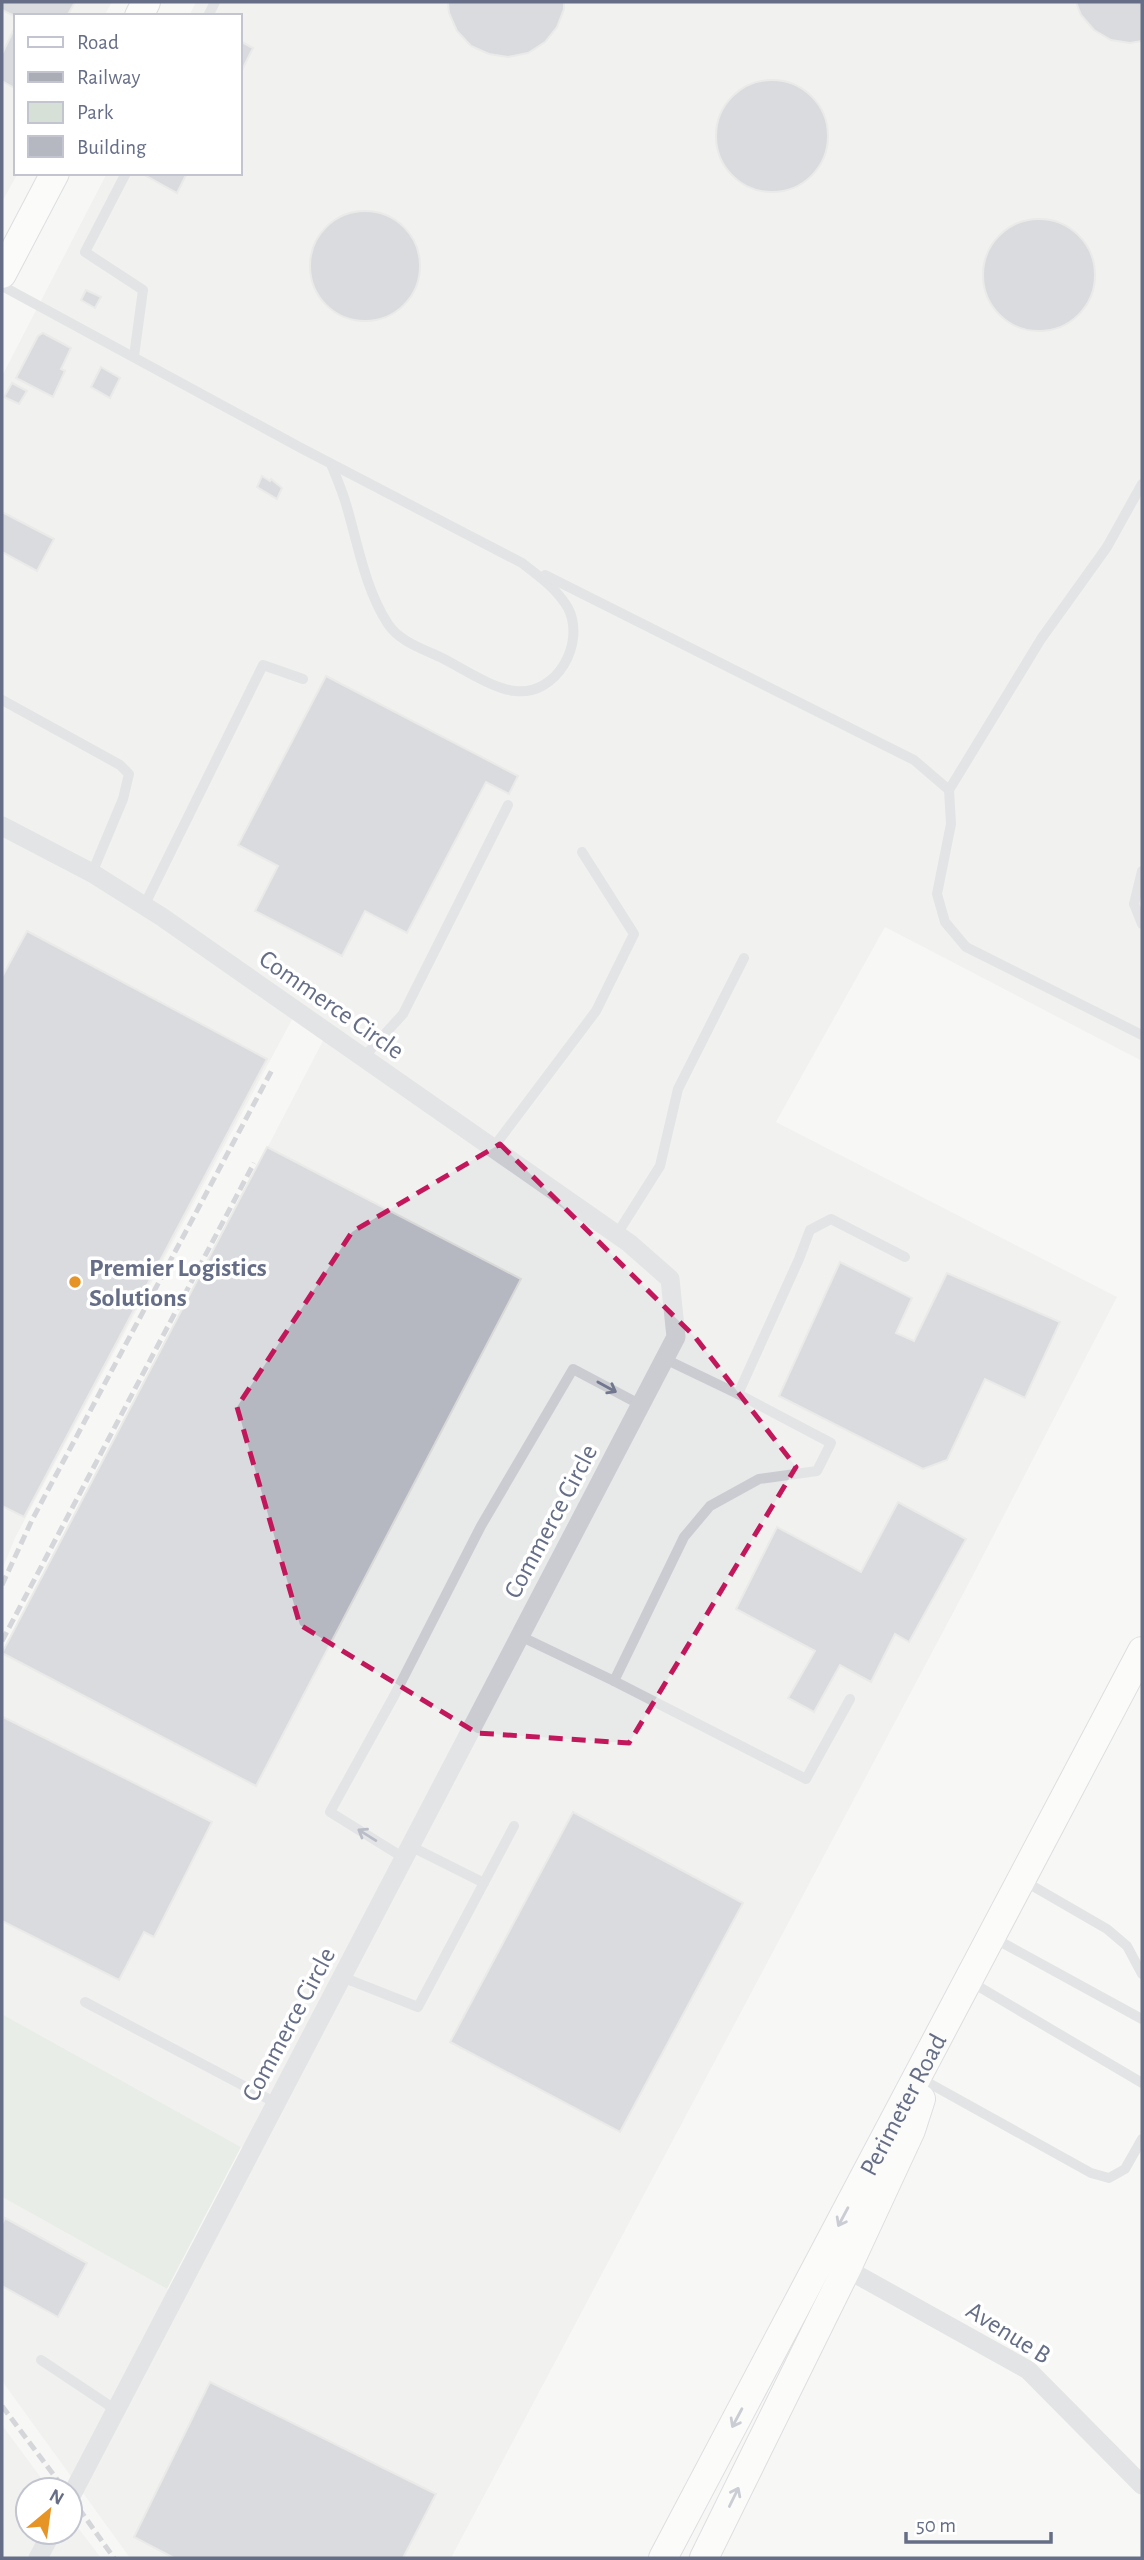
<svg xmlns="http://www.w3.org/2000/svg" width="1144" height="2560" font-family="'Alegreya Sans',sans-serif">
  <rect width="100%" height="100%" fill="#f7f8f5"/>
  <!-- built -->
  <g fill="#e8e9e9">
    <path d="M2,2H112L104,16H16V173H18L2,202Z"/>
    <path d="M196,2H1142V1061L885,927L776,1122L1117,1297L971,1579L451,2558H130L2,2381V2197L176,2294L250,2152L2,2014V1657L327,1033L296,1012L15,1538L2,1570V376L107,173H240V16H189Z"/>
    <path d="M2,2425L50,2490H28V2532H70V2517L101,2558H2Z"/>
  </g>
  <!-- green -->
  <path fill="#d7e0d6" d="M2,2014L241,2147L167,2289L2,2197Z"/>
  <!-- building -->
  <g fill="#b5b8c1" stroke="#d9dad8" stroke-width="2">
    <path d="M2,2H75L67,16L16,17L2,10Z"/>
    <path d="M448,2H564V9L557,27L545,42L528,53L508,57L489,54L471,46L457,31L449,13Z"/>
    <path d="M1076,2H1142V41L1130,43L1111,40L1094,30L1081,15Z"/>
    <path d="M16,25V89L2,81V54Z"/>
    <path d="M240,41L253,48L240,74Z"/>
    <circle cx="772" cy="136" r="56"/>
    <path d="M141,173H187L177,193Z"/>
    <circle cx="365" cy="266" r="55"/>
    <circle cx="1039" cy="275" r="56"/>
    <path d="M86,290L101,297L95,308L81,300Z"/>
    <path d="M43,333L71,348L61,369L65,371L53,397L16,378L38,336Z"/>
    <path d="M101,367L120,378L110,398L91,387Z"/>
    <path d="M12,383L27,391L19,404L4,397Z"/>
    <path d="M262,476L270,481L271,479L282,488L277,499L257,487Z"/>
    <path d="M2,512L54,539L37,571L2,552Z"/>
    <path d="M326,676L518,776L509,794L486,782L407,933L365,911L342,956L255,911L278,866L238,845Z"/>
    <path d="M27,931L267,1059L24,1517L2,1506V977Z"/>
    <path d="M267,1147L521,1279L256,1786L2,1653Z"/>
    <path d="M840,1262L912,1298L896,1333L914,1341L947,1273L1060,1322L1025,1398L985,1379L947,1460L923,1469L779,1396Z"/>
    <path d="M898,1502L966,1539L909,1642L895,1634L871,1682L840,1665L814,1712L788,1698L815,1651L736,1609L777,1527L861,1572Z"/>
    <path d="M3,1717L212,1822L154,1937L144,1932L119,1980L2,1921Z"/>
    <path d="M573,1812L743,1903L620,2132L450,2042Z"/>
    <path d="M5,2218L87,2263L58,2317L2,2286V2224Z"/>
    <path d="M210,2382L436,2494L403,2558H174L134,2537Z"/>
  </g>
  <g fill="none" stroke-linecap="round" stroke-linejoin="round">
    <defs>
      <g id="secondary">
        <path d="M139,16L146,2"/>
        <path d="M2,274L55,173"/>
        <path id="s1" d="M663,2558L1142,1651"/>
        <path d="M704,2558L847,2268L911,2130L921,2099"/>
      </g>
    </defs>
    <!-- secondary casing -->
    <use href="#secondary" stroke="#bdbfc5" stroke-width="30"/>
    <!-- lane -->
    <g stroke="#cbccd1" stroke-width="10">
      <path d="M208,16L215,2"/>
      <path d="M126,173L85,252L143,290L134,356"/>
      <path d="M2,286L301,448L522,563C539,576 557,589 568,608C586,643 557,696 515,691C493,689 462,668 442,658C423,649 400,642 388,624C365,589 358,544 346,504C342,490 336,477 331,464"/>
      <path d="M545,575L914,760L949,790L951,824L937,894L945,922L966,947L1142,1035"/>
      <path d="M2,700L120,765L129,774L123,799L92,873"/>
      <path d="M949,790L1041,639L1107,547L1142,484"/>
      <path d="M1142,871L1134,904L1142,924"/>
      <path d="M144,906L263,665L303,679"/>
      <path d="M363,1058L403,1014L508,805"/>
      <path d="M493,1148L596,1011L634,934L582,852"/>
      <path d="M617,1234L660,1166L678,1089L744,958"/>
      <path d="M665,1359L738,1394L799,1259L810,1230L831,1219L905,1257"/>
      <path d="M520,1636L614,1681L684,1537L710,1506L759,1479L817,1471L831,1443L738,1394"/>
      <path d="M614,1681L806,1779L850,1699"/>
      <path d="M410,1846L484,1883"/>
      <path d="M404,1858L330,1812L394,1696L481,1526L573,1369L641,1405"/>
      <path d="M1024,1881L1107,1929L1127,1946L1142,1974"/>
      <path d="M992,1937L1142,2019"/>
      <path d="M342,1977L418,2007L514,1826"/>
      <path d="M971,1982L1142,2083"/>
      <path d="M85,2002L276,2103"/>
      <path d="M918,2077L1091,2173L1109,2178L1125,2169L1142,2139"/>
      <path d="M41,2360L116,2410"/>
    </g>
    <!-- street -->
    <g stroke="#cbccd1" stroke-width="19">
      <path d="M2,826L92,873L162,917L629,1243L670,1279L676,1337L70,2498"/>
      <path d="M836,2263L1028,2370L1142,2485"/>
      <path d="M38,2558L52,2532"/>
    </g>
    <!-- secondary -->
    <use href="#secondary" stroke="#fff" stroke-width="28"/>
    <!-- rail -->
    <g stroke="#aaadb5" stroke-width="5" stroke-dasharray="10 5" stroke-linecap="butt">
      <path d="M2,1585L32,1520L272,1070"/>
      <path d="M2,1641L254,1163"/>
      <path d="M2,2406L65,2490"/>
      <path d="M70,2496L114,2558"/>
    </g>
  </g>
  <!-- one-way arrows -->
  <defs><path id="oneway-shaft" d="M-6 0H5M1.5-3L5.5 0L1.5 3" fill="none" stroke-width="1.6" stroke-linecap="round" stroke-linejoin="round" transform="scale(1.75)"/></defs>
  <g stroke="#70778e">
    <use href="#oneway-shaft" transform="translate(607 1387) rotate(29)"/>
    <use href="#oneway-shaft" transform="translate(367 1835) rotate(-148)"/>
  </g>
  <g stroke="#949aab">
    <use href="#oneway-shaft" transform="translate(843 2217) rotate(118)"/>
    <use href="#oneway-shaft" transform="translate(737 2418) rotate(118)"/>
    <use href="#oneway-shaft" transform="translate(734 2497) rotate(-64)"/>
  </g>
  <!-- marked area -->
  <path d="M0 0H1144V2560H0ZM500,1144L695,1337L796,1467L629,1743L477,1733L300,1625L237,1407L352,1232Z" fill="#f7f8f5" fill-opacity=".55" fill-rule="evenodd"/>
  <path fill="none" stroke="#c2185b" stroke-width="5" stroke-dasharray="14 9" stroke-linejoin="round" d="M500,1144L695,1337L796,1467L629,1743L477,1733L300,1625L237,1407L352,1232Z"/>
  <!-- markers -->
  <circle fill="#e79426" stroke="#fff" stroke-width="2.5" cx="75" cy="1282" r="7"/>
  <g text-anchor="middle" stroke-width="7" stroke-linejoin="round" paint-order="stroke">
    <!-- street labels -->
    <g font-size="26" fill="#666e87" stroke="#fff">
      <text transform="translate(332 1004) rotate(35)" y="9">Commerce Circle</text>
      <text transform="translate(550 1521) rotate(-62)" y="9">Commerce Circle</text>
      <text transform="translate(288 2024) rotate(-62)" y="9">Commerce Circle</text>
      <text dy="9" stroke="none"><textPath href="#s1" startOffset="513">Perimeter Road</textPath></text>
      <text transform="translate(1009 2332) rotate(32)" y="9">Avenue B</text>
    </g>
    <!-- poi labels -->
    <g font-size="26" font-weight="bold" fill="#666e87" stroke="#fff" text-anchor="start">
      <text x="89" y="1276">Premier Logistics<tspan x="89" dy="30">Solutions</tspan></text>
    </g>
  </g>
  <!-- border -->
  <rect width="1144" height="2560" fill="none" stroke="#666e87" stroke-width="7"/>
  <!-- legend -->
  <rect x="14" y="14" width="228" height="161" fill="#ffffff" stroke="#c2c5cf" stroke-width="2"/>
  <rect x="28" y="37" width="35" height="10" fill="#ffffff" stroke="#c2c5cf" stroke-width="2"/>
  <text x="77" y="49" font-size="21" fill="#666e87">Road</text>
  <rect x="28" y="72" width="35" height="10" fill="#aaadb5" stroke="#c2c5cf" stroke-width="2"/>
  <text x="77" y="84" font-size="21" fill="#666e87">Railway</text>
  <rect x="28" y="102" width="35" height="21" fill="#d7e0d6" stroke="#c2c5cf" stroke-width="2"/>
  <text x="77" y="119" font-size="21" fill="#666e87">Park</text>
  <rect x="28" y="136" width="35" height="21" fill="#b5b8c1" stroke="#c2c5cf" stroke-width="2"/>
  <text x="77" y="154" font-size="21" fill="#666e87">Building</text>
  <!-- north arrow -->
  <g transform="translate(49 2511) rotate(29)"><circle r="33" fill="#ffffff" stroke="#c2c5cf" stroke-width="2"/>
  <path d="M0-5L12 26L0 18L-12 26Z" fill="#e79426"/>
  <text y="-10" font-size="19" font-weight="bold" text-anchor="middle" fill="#666e87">N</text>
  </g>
  <!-- scale -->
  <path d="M906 2532v10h145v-10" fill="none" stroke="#666e87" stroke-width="3.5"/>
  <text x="916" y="2532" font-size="21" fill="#666e87" stroke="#ffffff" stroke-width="5" paint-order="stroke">50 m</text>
</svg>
